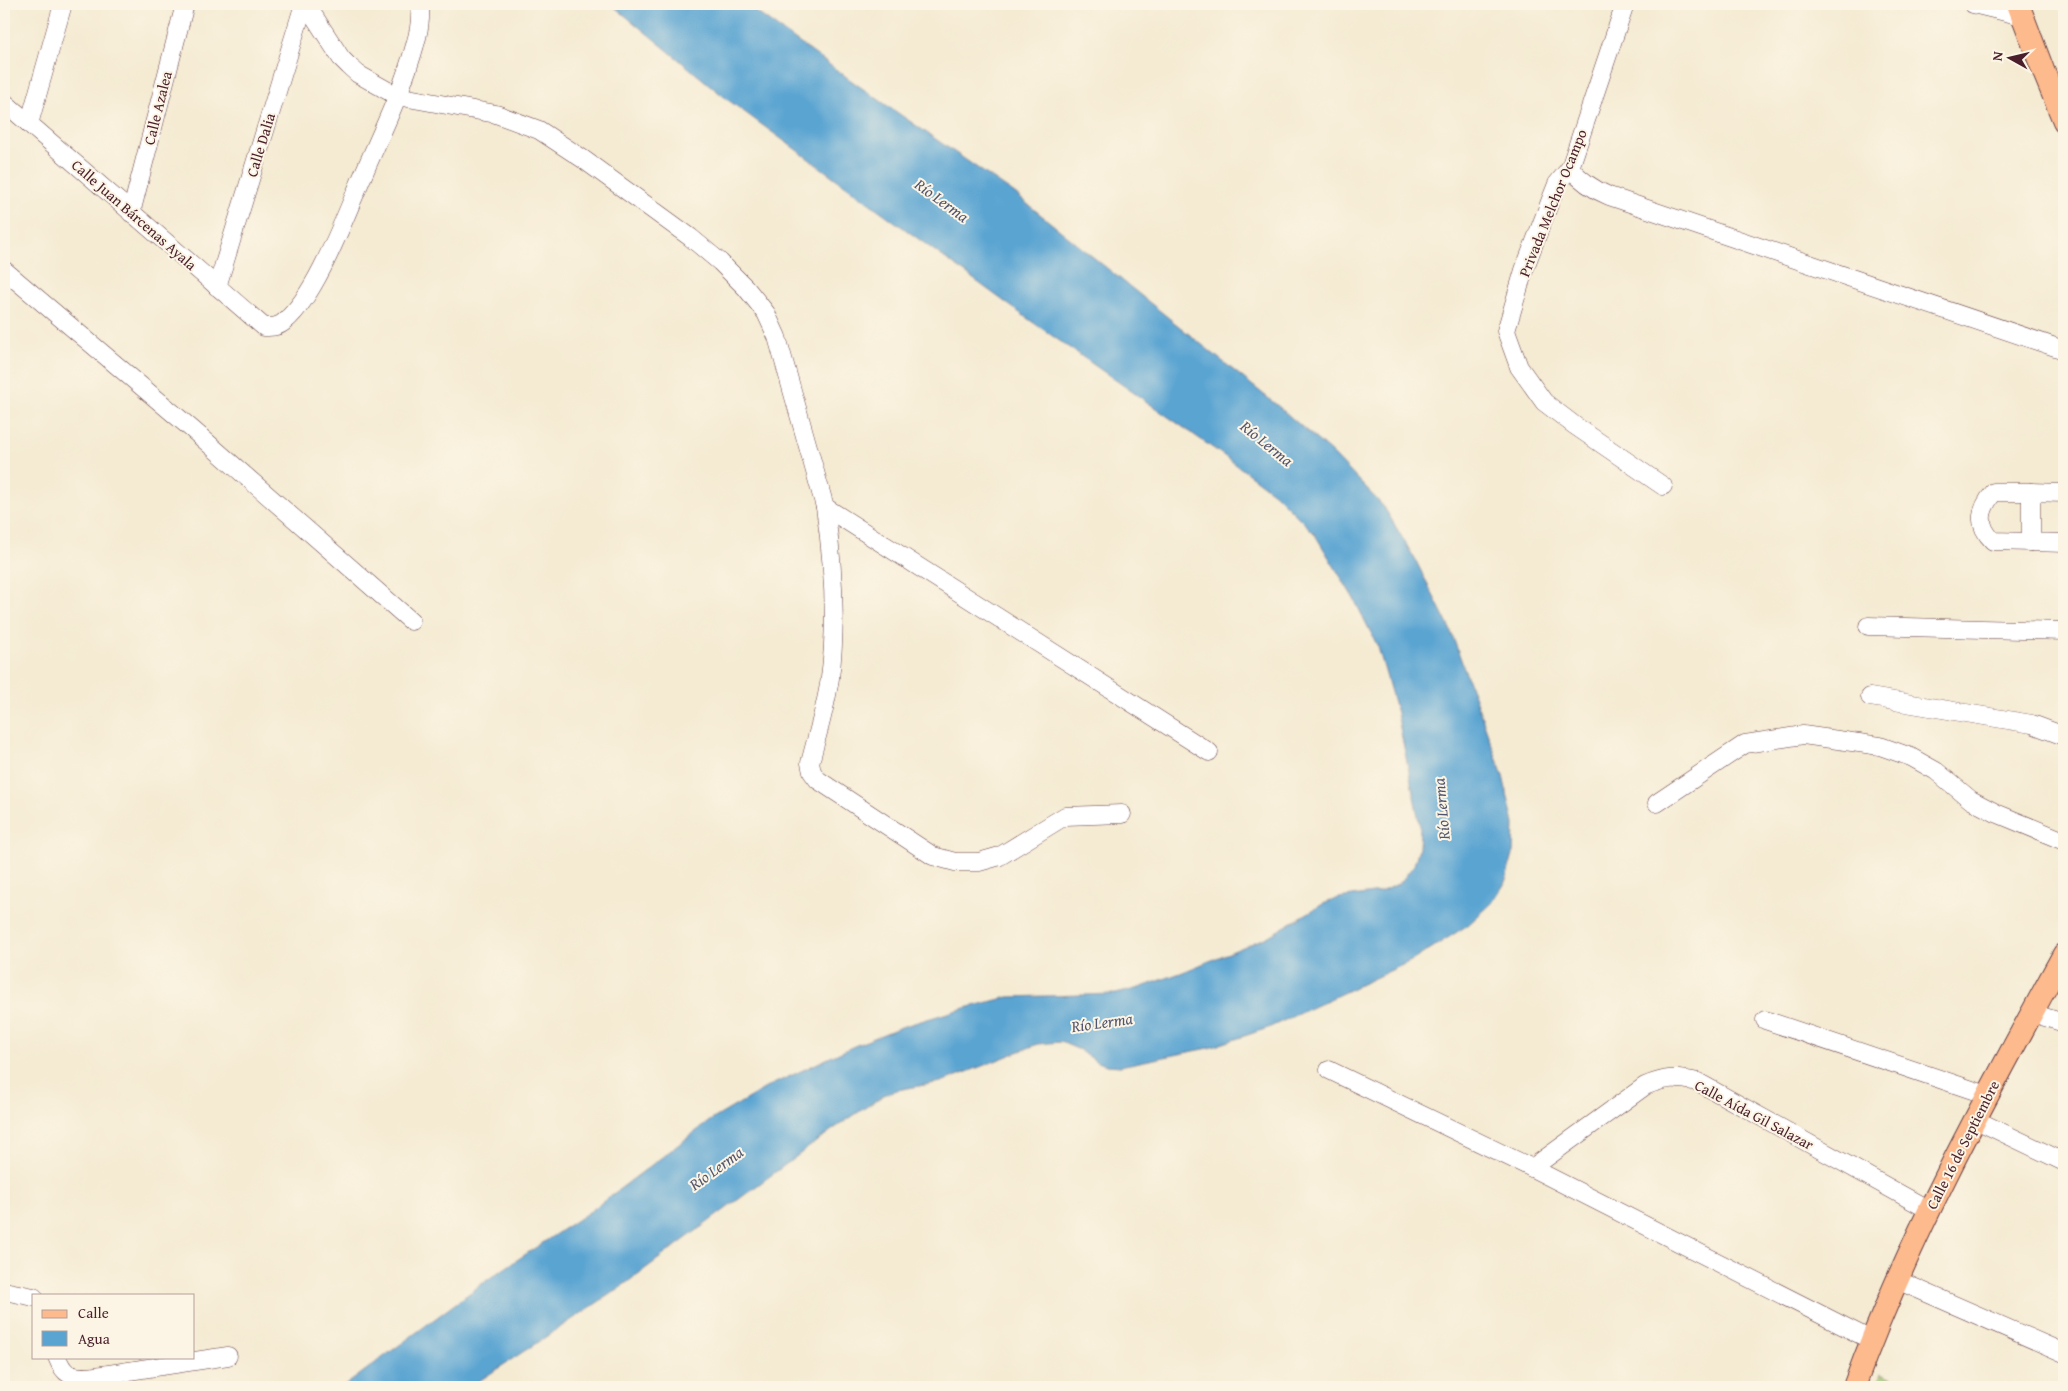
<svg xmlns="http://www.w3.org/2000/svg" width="2068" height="1391" font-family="'Gentium Book Plus',serif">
  <rect width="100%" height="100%" fill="#fcf5e5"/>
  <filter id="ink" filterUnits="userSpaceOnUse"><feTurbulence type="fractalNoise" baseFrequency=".02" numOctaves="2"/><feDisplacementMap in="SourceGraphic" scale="10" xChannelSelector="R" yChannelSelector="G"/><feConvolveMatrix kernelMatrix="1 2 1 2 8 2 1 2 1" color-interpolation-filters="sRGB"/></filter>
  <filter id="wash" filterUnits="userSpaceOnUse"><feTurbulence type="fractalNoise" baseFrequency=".0096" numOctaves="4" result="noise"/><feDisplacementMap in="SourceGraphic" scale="20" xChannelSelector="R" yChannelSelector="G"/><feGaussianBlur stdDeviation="1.12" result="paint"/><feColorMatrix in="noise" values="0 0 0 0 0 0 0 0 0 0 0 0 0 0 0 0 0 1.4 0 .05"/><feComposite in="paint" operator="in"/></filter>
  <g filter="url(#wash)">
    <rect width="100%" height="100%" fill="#f5ebd3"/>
    <!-- green -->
    <path fill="#98c370" stroke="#71714e" d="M1881,1374L1914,1387H1876Z"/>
    <!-- water -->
    <path fill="#5aa4d2" stroke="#52627e" d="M611,4H745L859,86L1015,194L1278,406L1332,453L1384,507L1416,561L1450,629L1503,776L1514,824L1513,854L1505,883L1492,903L1468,925L1413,960L1268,1028L1209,1048L1120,1066L1107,1065L1097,1062L1080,1050L1061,1042L1038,1044L957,1076L941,1082L897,1090L884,1095L832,1130L618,1289L470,1387H343L487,1280L592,1210L711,1120L769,1086L854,1046L901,1027L954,1011L1008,997L1116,994L1139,988L1183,972L1267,937L1323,904L1339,898L1380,892L1400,883L1414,865L1419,848L1420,826L1397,713L1378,647L1354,599L1314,533L1274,493L1230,460L1031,321L728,100Z"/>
  </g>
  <g filter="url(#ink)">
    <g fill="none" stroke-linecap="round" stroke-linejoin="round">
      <defs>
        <g id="minor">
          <path d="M306,4L341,58L349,66L358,74L397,96L496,114L539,130L583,159L690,237L720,262L746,288L766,313L777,337L825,507C833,561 837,624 830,678C826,707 817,735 810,763L812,772L818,780L933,856L955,862H979L1000,856L1065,816L1122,814"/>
          <path d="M1625,4L1570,168L1557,184L1551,199L1524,270L1506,331L1519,367L1544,402L1574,425L1663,486"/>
          <path d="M1973,4L2022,16"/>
          <path d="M4,102L264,327C272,327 279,327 285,321C318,293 346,213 364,173C382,131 403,89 415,45C419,32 421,17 420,4"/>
          <path d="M29,124L63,4"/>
          <path d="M1570,168C1581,181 1592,189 1609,196L2064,350"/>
          <path d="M131,213L185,4"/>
          <path d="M4,270L193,430L411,621"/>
          <path d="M217,287L304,4"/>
          <path d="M2064,493L2031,492V542L2064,543"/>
          <path d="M825,507L1209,752"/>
          <path d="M2031,542L1993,541C1976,524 1980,509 1994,492H2031"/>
          <path d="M1868,626L2064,631"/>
          <path d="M1870,697L2032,724L2064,736"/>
          <path d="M1657,803L1745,744L1803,735L1880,746L1911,757L1936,771L1971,800L1996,813L2064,841"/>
          <path d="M2032,1013L2064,1023"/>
          <path d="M1765,1020L1987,1095"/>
          <path d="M1329,1070L1532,1168L1871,1340"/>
          <path d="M1974,1119L2064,1162"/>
          <path d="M1532,1168L1645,1086C1666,1077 1676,1077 1698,1082L1929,1210"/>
          <path d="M1897,1280L2064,1353"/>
          <path d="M4,1291L34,1297"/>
          <path d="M57,1357C64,1375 70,1377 89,1377L228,1356"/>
        </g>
        <g id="major">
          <path d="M2018,4L2043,70L2064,121"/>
          <path d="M1854,1387C1909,1236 1987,1095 2064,954"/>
        </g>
      </defs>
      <!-- minor casing -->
      <use href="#minor" stroke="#643e44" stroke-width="19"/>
      <!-- major casing -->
      <use href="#major" stroke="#643e44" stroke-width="24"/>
      <!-- minor -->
      <use href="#minor" stroke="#fff" stroke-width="18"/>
      <!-- major -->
      <use href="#major" stroke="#fcba8d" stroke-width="22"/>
    </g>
  </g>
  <g text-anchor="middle" stroke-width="4" stroke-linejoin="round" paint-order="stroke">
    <!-- street labels -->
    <g font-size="15" fill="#4a1f2b" stroke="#fcf5e5">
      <text transform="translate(158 108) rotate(-76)" y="5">Calle Azalea</text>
      <text transform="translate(261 145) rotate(-73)" y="5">Calle Dalia</text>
      <text transform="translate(1553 203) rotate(-68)" y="5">Privada Melchor Ocampo</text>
      <text transform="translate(134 215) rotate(41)" y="5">Calle Juan Bárcenas Ayala</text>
      <text transform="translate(1754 1115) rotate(28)" y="5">Calle Aída Gil Salazar</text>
      <text transform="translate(1963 1145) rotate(-63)" y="5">Calle 16 de Septiembre</text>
    </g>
    <!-- water labels -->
    <g font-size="16" font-style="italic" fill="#50546e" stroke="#fcf5e5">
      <text transform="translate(942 200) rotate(36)" y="6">Río Lerma</text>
      <text transform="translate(1267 443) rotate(39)" y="6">Río Lerma</text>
      <text transform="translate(1441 809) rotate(-95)" y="6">Río Lerma</text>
      <text transform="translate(1102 1022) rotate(-8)" y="6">Río Lerma</text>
      <text transform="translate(716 1168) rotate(-36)" y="6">Río Lerma</text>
    </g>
  </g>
  <!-- margin -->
  <rect width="2068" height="1391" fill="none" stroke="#fcf5e5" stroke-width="20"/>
  <!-- legend -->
  <rect x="32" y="1294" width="162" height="65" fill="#fcf5e5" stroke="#b59f9b"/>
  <rect x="42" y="1310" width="25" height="8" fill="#fcba8d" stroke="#b59f9b"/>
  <text x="78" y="1318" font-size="15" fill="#4a1f2b">Calle</text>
  <rect x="42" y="1331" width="25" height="15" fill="#5aa4d2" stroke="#b59f9b"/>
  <text x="78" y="1344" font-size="15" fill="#4a1f2b">Agua</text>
  <!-- north arrow -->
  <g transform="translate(2010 58) rotate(278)" stroke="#fcf5e5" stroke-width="4" paint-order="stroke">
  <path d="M0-4L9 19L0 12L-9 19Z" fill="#4a1f2b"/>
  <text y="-8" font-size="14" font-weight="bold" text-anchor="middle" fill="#4a1f2b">N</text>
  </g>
</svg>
